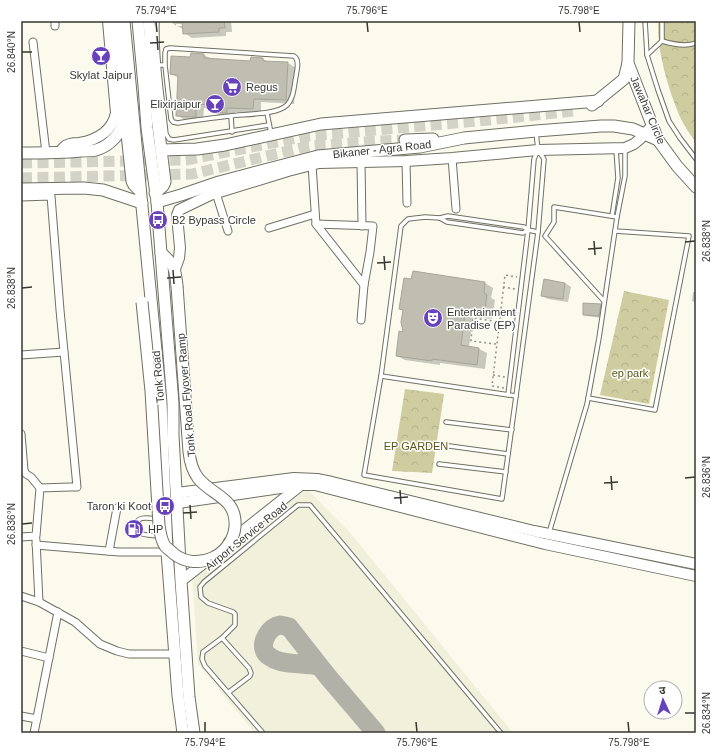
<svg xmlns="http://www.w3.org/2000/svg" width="717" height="754" font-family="Helvetica,'Noto Sans Devanagari',sans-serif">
  <defs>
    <pattern id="park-crowns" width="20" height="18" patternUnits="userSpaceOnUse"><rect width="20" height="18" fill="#cfcd9f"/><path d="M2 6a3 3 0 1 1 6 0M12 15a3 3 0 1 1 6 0" fill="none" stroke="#b2b189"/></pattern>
  </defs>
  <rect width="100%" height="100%" fill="#fbfaed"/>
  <!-- built -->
  <path fill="#f1f0db" d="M307,489L348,530L513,733H255L229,702L216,685L198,664L192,577Z"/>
  <!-- park -->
  <g fill="url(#park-crowns)">
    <path d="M658,21H696V143C691,135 684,126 680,117C668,88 657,52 658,21Z"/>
    <path d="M624,291L669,300L649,404L600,395Z"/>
    <path d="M405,389L444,394L432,473L392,471Z"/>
  </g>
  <!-- shadow -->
  <g fill="#0003">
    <path d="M170,21H231L232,32H226V36L192,38L184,33L183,29L177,26H187V24H176V26Z"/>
    <path d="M204,55L212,59L251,62L263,59L269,62L288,63L296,68L294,104L261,102V113L235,112L234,117L220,116L212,111V108H204L203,121L185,120L177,115L179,78L171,74L191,58Z"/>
    <path d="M414,272L485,283L493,288L491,298L495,300L492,319L473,317L469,347L479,349L487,353L485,369L440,363V365L405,360L397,356L404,333V311L400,309L412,280Z"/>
    <path d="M565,283L571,287L568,302L548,299L542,296Z"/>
    <path d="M693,292H696V303L692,301Z"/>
    <path d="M600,305L604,307L602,318L587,316L584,314Z"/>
  </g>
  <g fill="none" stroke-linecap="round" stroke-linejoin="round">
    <!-- taxiway -->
    <path stroke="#b2b1a7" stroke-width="19" d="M329,678L321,668L318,666C305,663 282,665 272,658C270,657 266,654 265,652C260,642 269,627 280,625C283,625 287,627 289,627L329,678L376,733"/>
  </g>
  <!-- building -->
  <g fill="#bfbeb1" stroke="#a6a599">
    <path d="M182,21H224L225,28H219V32L183,34Z"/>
    <path d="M191,53L204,54V58L250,61L251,57L263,58V61L288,62L286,100L254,99L253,109L227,108V113L211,112V105L196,104V117L176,116L178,75L170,74L171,56L190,57Z"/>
    <path d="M413,271L485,282L484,293L487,295L484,315L465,313L461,345L479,348L477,365L432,359V361L396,356L399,331L403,332L401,322L403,310L399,309L404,278L411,279Z"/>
    <path d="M544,279L565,283L563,299L541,296Z"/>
    <path d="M583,303L601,304L599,316L583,315Z"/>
  </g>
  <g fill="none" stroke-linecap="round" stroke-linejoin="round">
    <!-- primary-tunnel -->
    <g stroke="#d4d3c8" stroke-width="11" stroke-dasharray="11 5.5" stroke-linecap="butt">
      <path d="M21,163L186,160L307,136L479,121L573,111"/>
      <path d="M21,178L192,174L309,146L378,141L405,140"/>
    </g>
    <defs>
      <g id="lane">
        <path d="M157,21C156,59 162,97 166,134L169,139L174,140L269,125"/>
        <path d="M645,21L647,55L658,90L669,121L680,138L696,159"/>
        <path d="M662,41C672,44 686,47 696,43"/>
        <path d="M647,55L662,41V21"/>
        <path d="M159,65H165L171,119L173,122L178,123C195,120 213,118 230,116C244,114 277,115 287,105C294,98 294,86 296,76C297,70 300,60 294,56L170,48L166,49L165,53V65"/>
        <path d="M267,113L271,133"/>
        <path d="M231,116L232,132"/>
        <path d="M612,216L618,178L616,149"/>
        <path d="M440,218L425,217L408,219L401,226L381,376L364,475L502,499L516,396L538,232L544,159L538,150L536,132"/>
        <path d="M528,230L524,227L448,216L440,218L447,222L523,233L528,230L538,232"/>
        <path d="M604,301L545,236L554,222V207L617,217"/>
        <path d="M381,376L516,396"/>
        <path d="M508,395L528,230L534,159L537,152"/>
        <path d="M588,398L655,410L689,236L615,231"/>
        <path d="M446,422L512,430"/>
        <path d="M442,445L508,454"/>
        <path d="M439,464L506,472"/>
        <path d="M157,519C149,518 135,515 136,527C137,530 137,531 140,533C145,536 154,535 159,536"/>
        <path d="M549,533L587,404L599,338L617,217L625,176V148"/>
        <path d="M222,638L249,668L251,673L250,676L229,692"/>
        <path d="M263,733L205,666L202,659L203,652L222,638L235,625V614L233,612L208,603L201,597L200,587L204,582L298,505H310L501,733"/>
      </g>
      <g id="street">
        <path d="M55,26V21"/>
        <path d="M33,42L46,153"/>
        <path d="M452,158L456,209"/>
        <path d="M406,161L407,203"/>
        <path d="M361,162L362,226"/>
        <path d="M312,165L316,224L364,285L361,320"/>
        <path d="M216,193L228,231"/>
        <path d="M21,197L51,196L60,310L77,487H70L40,488L36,536L21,537"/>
        <path d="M316,224L373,226L370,252L364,285"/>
        <path d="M269,228L315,214"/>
        <path d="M21,355L64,352"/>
        <path d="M21,434L24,470L26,474L31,477L40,488"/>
        <path d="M36,540L39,602"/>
        <path d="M36,545L119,552H167"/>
        <path d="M109,551L117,508"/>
        <path d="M21,596L39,602L75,622L100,644L117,651L129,654H175"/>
        <path d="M21,651L49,658"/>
        <path d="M21,716L37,719"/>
        <path d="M34,733L58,612"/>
      </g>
      <g id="secondary">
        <path d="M60,152C61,151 62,149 64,147C67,144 74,143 79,143C97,140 112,132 116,113L108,21"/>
        <path d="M175,269L179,258L180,248L177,215L179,210L210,195L288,171L319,163L406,161L452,158L538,150L625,148L634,144L640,139L649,129"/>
        <path d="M177,493L294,478L317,479L332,482L534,531L696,564"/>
        <path d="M178,503L301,485H315L545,544L696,576"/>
        <path d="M229,542L301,485"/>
        <path d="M181,581L209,559"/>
      </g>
      <g id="primary">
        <path d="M115,21L132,181L134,185L140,191"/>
        <path d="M124,21L161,402L167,552L178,696L183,733"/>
        <path d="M138,21L144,86L147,128L157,202L166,317L173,403V435L181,581L189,697L194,733"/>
        <path d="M149,21L155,100L165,182L163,186L155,193"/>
        <path d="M629,21L628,63L658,140L677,166L696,187"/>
        <path d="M592,105L624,79L628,63"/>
        <path d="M405,140L433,139"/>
        <path d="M161,150L197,149L225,145L321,124L598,101"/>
        <path d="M21,153C41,153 61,153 81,151C86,151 91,151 96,150C110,146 122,133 124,119"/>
        <path d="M21,189L84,188L103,190L142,203"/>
        <path d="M157,202L181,195L219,182L318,156L420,147L464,138L536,131L601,126H614L633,129L658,140"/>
        <path d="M161,253C175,265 175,268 177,286"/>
      </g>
    </defs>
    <!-- lane casing -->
    <use href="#lane" stroke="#707064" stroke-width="5.5"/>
    <!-- street casing -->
    <use href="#street" stroke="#707064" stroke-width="9"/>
    <!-- secondary casing -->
    <use href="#secondary" stroke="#707064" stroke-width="12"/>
    <!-- primary casing -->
    <use href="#primary" stroke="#707064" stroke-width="13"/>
    <!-- path -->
    <g stroke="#93928a" stroke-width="1.5" stroke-dasharray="2 3" stroke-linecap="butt">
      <path d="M503,287L515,289"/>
      <path d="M496,344L471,341L473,318L499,322"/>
      <path d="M493,375L505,377"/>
      <path d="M504,388L492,386L505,275L517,277"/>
    </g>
    <!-- lane -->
    <use href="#lane" stroke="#fff" stroke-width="3.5"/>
    <!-- street -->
    <use href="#street" stroke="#fff" stroke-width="7"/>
    <!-- secondary -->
    <use href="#secondary" stroke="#fff" stroke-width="10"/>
    <!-- primary -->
    <use href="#primary" stroke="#fff" stroke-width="11"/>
    <defs>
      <path id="primary-bridge" d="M142,302L151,391L159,525C160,532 161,540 165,546C168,549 171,551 174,554C197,572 232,556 235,527C237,497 212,496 198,478C192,470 190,461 189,452L177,286"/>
    </defs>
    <!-- primary-bridge casing -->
    <use href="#primary-bridge" stroke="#707064" stroke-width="13" stroke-linecap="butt"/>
    <!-- primary-bridge -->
    <use href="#primary-bridge" stroke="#fff" stroke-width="11"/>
  </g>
  <!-- ticks -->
  <path fill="none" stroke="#373732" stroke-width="1.5" d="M156,22L157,32M367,22L368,32M579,22L580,32M157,36L158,50M150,43L164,42M22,52H32M594,241L595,255M685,242L695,241M588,249L602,248M384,256L385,270M377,263L391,262M173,270L174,284M167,278L181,277M22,288L32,287M611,476L612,490M685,478L695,477M604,483L618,482M400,490L401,504M394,498L408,497M190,505L191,519M183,513L197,512M22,524L32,523M685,713H695M205,722V732M416,722L417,732M628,722L629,732"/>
  <!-- icons -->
  <defs>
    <symbol id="bar-disc" viewBox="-11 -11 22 22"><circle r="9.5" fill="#6642bb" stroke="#fff"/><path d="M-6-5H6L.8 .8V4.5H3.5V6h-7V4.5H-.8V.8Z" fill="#fff"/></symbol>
    <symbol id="supermarket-disc" viewBox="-11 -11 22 22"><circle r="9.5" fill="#6642bb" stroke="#fff"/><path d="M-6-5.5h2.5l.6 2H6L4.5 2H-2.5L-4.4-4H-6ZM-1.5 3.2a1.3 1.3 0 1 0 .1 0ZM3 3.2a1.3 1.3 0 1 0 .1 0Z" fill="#fff"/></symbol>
    <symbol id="bus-disc" viewBox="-11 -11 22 22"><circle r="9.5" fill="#6642bb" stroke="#fff"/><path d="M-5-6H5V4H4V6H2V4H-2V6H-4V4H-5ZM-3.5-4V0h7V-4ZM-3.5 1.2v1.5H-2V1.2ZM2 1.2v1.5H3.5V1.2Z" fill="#fff"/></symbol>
    <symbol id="theatre-disc" viewBox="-11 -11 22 22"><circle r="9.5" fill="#6642bb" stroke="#fff"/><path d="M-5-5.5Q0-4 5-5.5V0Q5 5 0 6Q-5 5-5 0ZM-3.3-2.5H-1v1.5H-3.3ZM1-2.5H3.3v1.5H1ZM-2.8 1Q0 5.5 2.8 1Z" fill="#fff"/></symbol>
    <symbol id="fuel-disc" viewBox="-11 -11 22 22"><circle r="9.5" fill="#6642bb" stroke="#fff"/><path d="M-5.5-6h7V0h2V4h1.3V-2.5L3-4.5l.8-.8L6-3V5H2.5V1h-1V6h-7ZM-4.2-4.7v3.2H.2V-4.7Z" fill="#fff"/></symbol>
  </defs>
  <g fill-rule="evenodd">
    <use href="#bar-disc" x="90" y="45" width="22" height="22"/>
    <use href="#supermarket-disc" x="221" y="76" width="22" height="22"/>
    <use href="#bar-disc" x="204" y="93" width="22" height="22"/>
    <use href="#bus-disc" x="147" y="209" width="22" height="22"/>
    <use href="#theatre-disc" x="422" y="307" width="22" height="22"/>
    <use href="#bus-disc" x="154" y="495" width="22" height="22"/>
    <use href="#fuel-disc" x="123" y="518" width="22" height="22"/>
  </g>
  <g text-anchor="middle" stroke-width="3" stroke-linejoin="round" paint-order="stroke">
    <!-- poi labels -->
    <g font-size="11" fill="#373732" stroke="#fff" text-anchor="start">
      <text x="101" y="79" text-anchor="middle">Skylat Jaipur</text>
      <text x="246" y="91">Regus</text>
      <text x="201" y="108" text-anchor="end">Elixirjaipur</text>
      <text x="172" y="224">B2 Bypass Circle</text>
      <text x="447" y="316">Entertainment<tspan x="447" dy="13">Paradise (EP)</tspan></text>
      <text x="151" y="510" text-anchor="end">Taron ki Koot</text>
      <text x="148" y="533">HP</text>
    </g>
    <!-- street labels -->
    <g font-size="11" fill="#373732" stroke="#fff">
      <text transform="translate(648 110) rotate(67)" y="4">Jawahar Circle</text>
      <text transform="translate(382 149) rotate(-6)" y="4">Bikaner - Agra Road</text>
      <text transform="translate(158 377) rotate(-95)" y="4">Tonk Road</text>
      <text transform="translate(186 395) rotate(-95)" y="4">Tonk Road Flyover Ramp</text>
      <text transform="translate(246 536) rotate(-39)" y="4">Airport Service Road</text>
    </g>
    <!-- park labels -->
    <g font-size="11" fill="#5b571b" stroke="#fff">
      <text x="630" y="377">ep park</text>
      <text x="416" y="450">EP GARDEN</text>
    </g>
  </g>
  <!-- border -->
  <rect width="717" height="754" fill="none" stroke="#ffffff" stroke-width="44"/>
  <!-- north arrow -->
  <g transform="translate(663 700) rotate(356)"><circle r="19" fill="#ffffff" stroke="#afafad"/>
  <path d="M0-3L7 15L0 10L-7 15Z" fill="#6642bb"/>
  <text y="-6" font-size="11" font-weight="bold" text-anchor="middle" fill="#373732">उ</text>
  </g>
  <rect x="22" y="22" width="673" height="710" fill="none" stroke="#373732" stroke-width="1.5"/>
  <g font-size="10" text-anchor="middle" fill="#373732">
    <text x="156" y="14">75.794°E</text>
    <text x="367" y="14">75.796°E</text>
    <text x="579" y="14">75.798°E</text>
    <text transform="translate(11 52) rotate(-90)" y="4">26.840°N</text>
    <text transform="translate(706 241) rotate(-90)" y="4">26.838°N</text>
    <text transform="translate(11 288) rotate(-90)" y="4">26.838°N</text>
    <text transform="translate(706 477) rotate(-90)" y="4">26.836°N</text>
    <text transform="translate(11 524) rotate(-90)" y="4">26.836°N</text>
    <text transform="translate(706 713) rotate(-90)" y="4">26.834°N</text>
    <text x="205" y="746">75.794°E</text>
    <text x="417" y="746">75.796°E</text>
    <text x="629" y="746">75.798°E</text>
  </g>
</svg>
